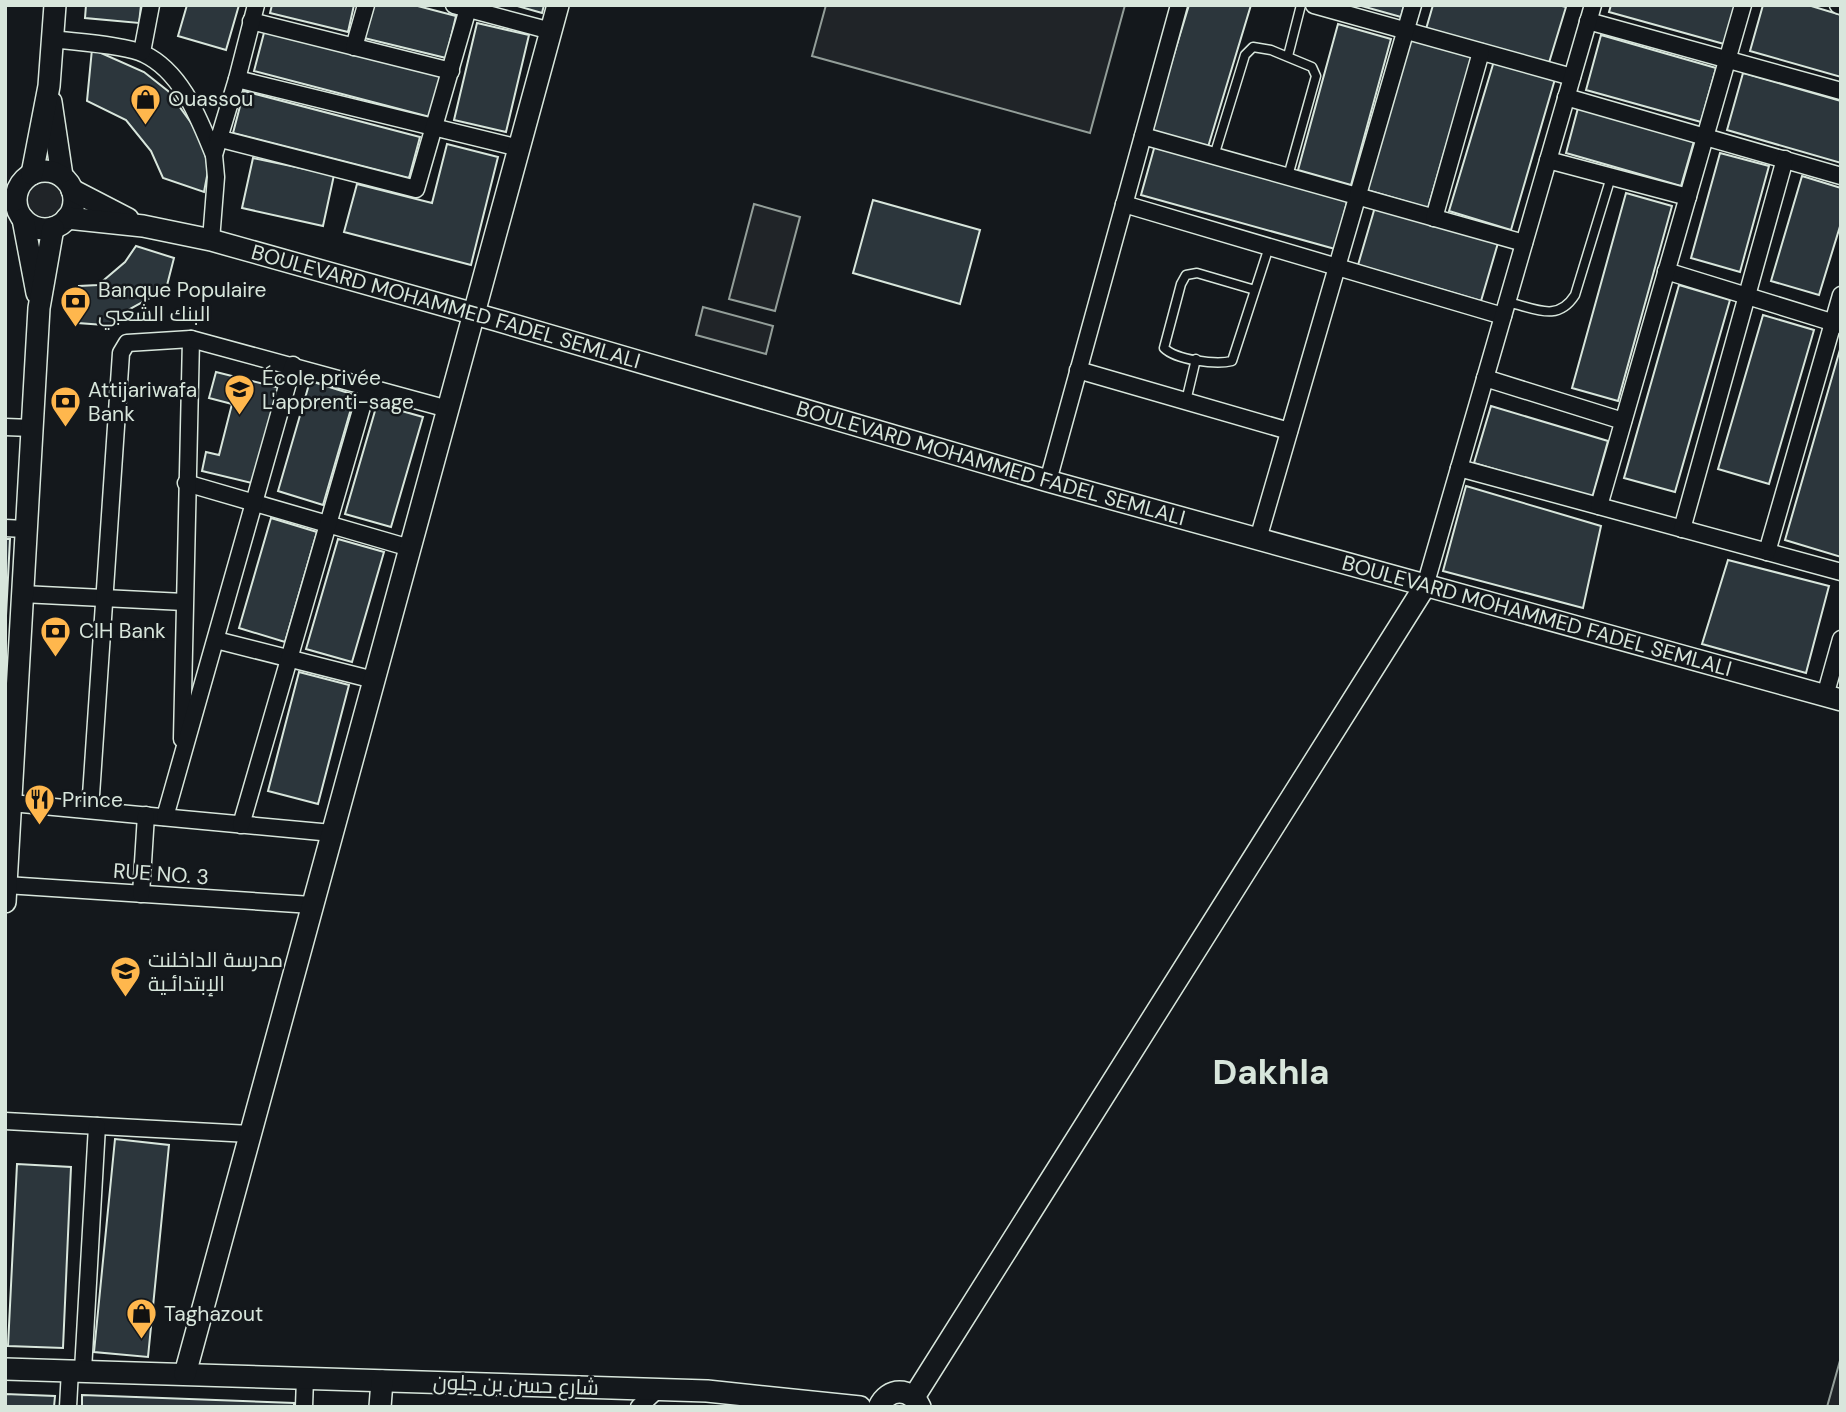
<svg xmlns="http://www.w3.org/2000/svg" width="1846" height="1412" font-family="'DM Sans',Cairo,sans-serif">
  <rect width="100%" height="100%" fill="#14181c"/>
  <!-- green -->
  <g fill="#202428" stroke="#939e99" stroke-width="2">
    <path d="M826,5H1125L1090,133L812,56Z"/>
    <circle cx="44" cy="199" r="22"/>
    <path d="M754,204L800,217L775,311L729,299Z"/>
    <path d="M703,307L773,326L766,354L696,335Z"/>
    <path d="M1841,1357V1407H1827Z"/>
  </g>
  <!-- building -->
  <g fill="#2c363c" stroke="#d8e6dc" stroke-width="2">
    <path d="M86,5H141L139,23L85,18Z"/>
    <path d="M187,5H239L226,50L178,36Z"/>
    <path d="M272,5H354L348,32L270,13Z"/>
    <path d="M372,5H414L456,16L446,58L364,38Z"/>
    <path d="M514,5H544L542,13Z"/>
    <path d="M1189,5H1251L1208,147L1151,130Z"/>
    <path d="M1358,5H1404L1401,17Z"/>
    <path d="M1433,5H1558L1566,7L1548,66L1426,29Z"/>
    <path d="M1611,5H1735L1724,44L1609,12Z"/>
    <path d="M1763,5H1808L1841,15V77L1750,51Z"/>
    <path d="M477,23L529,35L506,132L454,120Z"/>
    <path d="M1338,24L1391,39L1351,185L1298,170Z"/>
    <path d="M265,29L441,75L430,117L254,71Z"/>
    <path d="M1601,35L1716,68L1701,122L1586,90Z"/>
    <path d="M1411,39L1472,57L1428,208L1367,190Z"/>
    <path d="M92,49L144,72L168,91L192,124L205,150L208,171L204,192L163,178L151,151L126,120L87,101Z"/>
    <path d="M1494,61L1555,79L1511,230L1449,211Z"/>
    <path d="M1743,73L1841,101V163L1727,130Z"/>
    <path d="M244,91L420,137L409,178L233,133Z"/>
    <path d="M1578,108L1694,141L1681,186L1566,153Z"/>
    <path d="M447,144L498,157L471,265L344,232L357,184L432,203Z"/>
    <path d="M1155,145L1348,198L1335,249L1141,195Z"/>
    <path d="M1720,153L1769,166L1740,272L1691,258Z"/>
    <path d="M253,158L334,175L323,226L242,208Z"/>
    <path d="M1802,176L1841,188V223L1819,295L1771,281Z"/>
    <path d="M1626,193L1672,206L1618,401L1572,388Z"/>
    <path d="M873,200L980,230L960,304L853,273Z"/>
    <path d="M1375,207L1498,243L1481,301L1358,265Z"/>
    <path d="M136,246L174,258L164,297L157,294L117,316V326L78,323L79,286L98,285L125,262Z"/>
    <path d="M1679,285L1730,300L1675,492L1624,478Z"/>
    <path d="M1763,315L1814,330L1769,484L1718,469Z"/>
    <path d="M1841,346V557L1785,540Z"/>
    <path d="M216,372L284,389L260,485L202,471L206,452L219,455L232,404L209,398Z"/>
    <path d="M310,381L355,395L323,505L278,491Z"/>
    <path d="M377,404L423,417L391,527L345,514Z"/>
    <path d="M1491,406L1608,441L1592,498L1474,463Z"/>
    <path d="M1466,486L1601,526L1583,608L1443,571Z"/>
    <path d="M271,518L317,532L285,642L239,628Z"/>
    <path d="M5,539H10L5,635Z"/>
    <path d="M338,539L384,552L352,662L306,649Z"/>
    <path d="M1728,560L1829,586L1806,673L1702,644Z"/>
    <path d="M299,672L349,685L318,804L268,791Z"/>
    <path d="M115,1139L169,1145L148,1357L94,1352Z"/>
    <path d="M17,1164L71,1167L63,1348L8,1346Z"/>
    <path d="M5,1394L55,1396L54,1407H5Z"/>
    <path d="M82,1395L294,1403V1407H82Z"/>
  </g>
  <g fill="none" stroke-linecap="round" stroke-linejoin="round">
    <defs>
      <g id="lane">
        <path d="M1288,56L1301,5"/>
        <path d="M1214,156L1245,55L1253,47L1271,50L1312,67L1316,76L1288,176"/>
        <path d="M1255,290L1197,273L1186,275L1181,284L1164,348C1176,360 1216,365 1232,361L1269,247"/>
        <path d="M1507,302C1535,308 1557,323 1575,295L1611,177"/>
        <path d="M1186,401L1196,359"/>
      </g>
      <g id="street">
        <path d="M454,5L551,31"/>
        <path d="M1314,5L1572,77"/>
        <path d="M1838,5L1841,6"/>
        <path d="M251,21L451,71"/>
        <path d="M1588,21L1841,91"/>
        <path d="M52,39C74,42 127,45 144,54C182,72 199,119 214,155"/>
        <path d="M354,47L366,5"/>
        <path d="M142,52L151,5"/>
        <path d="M237,79L519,148"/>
        <path d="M1566,97L1841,176"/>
        <path d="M1143,136L1524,243"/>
        <path d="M217,138L416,189L469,5"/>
        <path d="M1548,160L1688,197"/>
        <path d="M1124,204L1503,316"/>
        <path d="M1434,218L1481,52"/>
        <path d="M211,240L216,177L214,155L237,79L256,5"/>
        <path d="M1666,271L1841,325"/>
        <path d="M1078,370L1289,431"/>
        <path d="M1485,378L1623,421"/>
        <path d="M5,427L32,428"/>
        <path d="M1459,468L1841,572"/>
        <path d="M1048,481L1179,5"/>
        <path d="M186,483L410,548"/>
        <path d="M1599,506L1743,5"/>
        <path d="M5,528L25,529"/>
        <path d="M1682,529L1785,159"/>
        <path d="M1258,539L1413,5"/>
        <path d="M1767,552L1841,295"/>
        <path d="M1425,586L1593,5"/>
        <path d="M22,594L184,602"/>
        <path d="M216,640L374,680"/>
        <path d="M1825,696L1841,639"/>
        <path d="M182,739L191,339"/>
        <path d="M11,803L332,833"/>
        <path d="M90,810L121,353L127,343L191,339L448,409"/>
        <path d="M165,817L293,365"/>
        <path d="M241,825L368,386"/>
        <path d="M6,885L312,905"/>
        <path d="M141,894L146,815"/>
        <path d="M5,1121L250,1134"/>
        <path d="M83,1370L97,1126"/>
        <path d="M68,1407L70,1370"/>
        <path d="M304,1407L305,1378"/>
        <path d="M639,1407L657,1390"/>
      </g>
      <g id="secondary">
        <path d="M51,102L62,176"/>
        <circle cx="45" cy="200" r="29"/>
        <path d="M32,174L49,86L55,5"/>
        <path d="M72,190L128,219"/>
        <path id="s1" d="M67,218L143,226L211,240L496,320L1048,481L1841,700"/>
        <path d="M23,219L37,293"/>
        <path d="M5,902L39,308L53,228"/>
        <path d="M5,1369L707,1391L860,1407"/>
        <path d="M185,1374L558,5"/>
        <path d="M914,1397L1425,586"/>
        <path d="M380,1407L382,1381"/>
        <path d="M879,1407C888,1387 911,1387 920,1407"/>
      </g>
    </defs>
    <!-- lane casing -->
    <use href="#lane" stroke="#d8e6dc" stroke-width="11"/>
    <!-- street casing -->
    <use href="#street" stroke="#d8e6dc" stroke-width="19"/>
    <!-- secondary casing -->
    <use href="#secondary" stroke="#d8e6dc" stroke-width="24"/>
    <!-- lane -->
    <use href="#lane" stroke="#14181c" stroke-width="8"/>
    <!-- street -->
    <use href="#street" stroke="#14181c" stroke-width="16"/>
    <!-- secondary -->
    <use href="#secondary" stroke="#14181c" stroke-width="21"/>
  </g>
  <!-- icons -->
  <defs>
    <symbol id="shop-pin" viewBox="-11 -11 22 30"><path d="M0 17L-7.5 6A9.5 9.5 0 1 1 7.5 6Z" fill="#ffb74d" stroke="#14181c"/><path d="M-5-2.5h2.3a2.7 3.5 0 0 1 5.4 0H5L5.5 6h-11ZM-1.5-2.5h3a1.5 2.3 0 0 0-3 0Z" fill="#111"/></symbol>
    <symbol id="bank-pin" viewBox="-11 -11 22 30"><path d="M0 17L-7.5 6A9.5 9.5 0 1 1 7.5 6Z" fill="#ffb74d" stroke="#14181c"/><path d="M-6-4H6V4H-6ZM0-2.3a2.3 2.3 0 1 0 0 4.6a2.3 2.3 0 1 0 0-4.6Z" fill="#111"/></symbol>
    <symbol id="school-pin" viewBox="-11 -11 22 30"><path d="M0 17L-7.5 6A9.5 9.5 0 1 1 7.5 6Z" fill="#ffb74d" stroke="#14181c"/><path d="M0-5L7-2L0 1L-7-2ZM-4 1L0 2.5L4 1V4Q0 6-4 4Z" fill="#111"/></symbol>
    <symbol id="restaurant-pin" viewBox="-11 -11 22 30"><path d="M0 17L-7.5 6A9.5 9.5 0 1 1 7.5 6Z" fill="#ffb74d" stroke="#14181c"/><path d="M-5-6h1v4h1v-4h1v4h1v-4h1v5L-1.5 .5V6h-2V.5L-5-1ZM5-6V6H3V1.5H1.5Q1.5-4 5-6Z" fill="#111"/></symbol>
  </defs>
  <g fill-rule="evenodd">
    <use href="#shop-pin" x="128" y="82" width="35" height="47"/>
    <use href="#bank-pin" x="58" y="284" width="35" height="47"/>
    <use href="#school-pin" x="222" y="372" width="35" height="47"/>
    <use href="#bank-pin" x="48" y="384" width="35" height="47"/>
    <use href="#bank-pin" x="38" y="614" width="35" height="47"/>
    <use href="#restaurant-pin" x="22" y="782" width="35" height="47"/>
    <use href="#school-pin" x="108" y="954" width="35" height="47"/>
    <use href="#shop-pin" x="124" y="1296" width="35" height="47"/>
  </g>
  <g text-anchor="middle" stroke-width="5" stroke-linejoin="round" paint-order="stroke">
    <!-- poi labels -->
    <g font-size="21" fill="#d8e6dc" stroke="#14181c" text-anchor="start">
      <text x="168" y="106">Ouassou</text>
      <text x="98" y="297">Banque Populaire<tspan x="98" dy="24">البنك الشعبي</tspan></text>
      <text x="262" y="385">École privée<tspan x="262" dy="24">L'apprenti-sage</tspan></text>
      <text x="88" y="397">Attijariwafa<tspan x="88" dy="24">Bank</tspan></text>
      <text x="79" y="638">CIH Bank</text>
      <text x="62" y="807">Prince</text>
      <text x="148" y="967">مدرسة الداخلنت<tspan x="148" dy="24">الإبتدائـية</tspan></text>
      <text x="164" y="1321">Taghazout</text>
    </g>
    <!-- street labels -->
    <g font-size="21" fill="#d8e6dc" stroke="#14181c">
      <text dy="7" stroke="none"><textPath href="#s1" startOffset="390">BOULEVARD MOHAMMED FADEL SEMLALI</textPath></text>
      <text dy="7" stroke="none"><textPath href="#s1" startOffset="957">BOULEVARD MOHAMMED FADEL SEMLALI</textPath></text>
      <text dy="7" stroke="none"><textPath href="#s1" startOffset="1524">BOULEVARD MOHAMMED FADEL SEMLALI</textPath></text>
      <text transform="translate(161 874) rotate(4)" y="7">RUE NO. 3</text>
      <text transform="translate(516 1385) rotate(2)" y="7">شارع حسن بن جلون</text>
    </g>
    <!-- town labels -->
    <g font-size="35" font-weight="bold" fill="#d8e6dc" stroke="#14181c">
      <text x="1271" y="1084">Dakhla</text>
    </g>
  </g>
  <!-- border -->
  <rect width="1846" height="1412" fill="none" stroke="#d8e6dc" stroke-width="14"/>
</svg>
